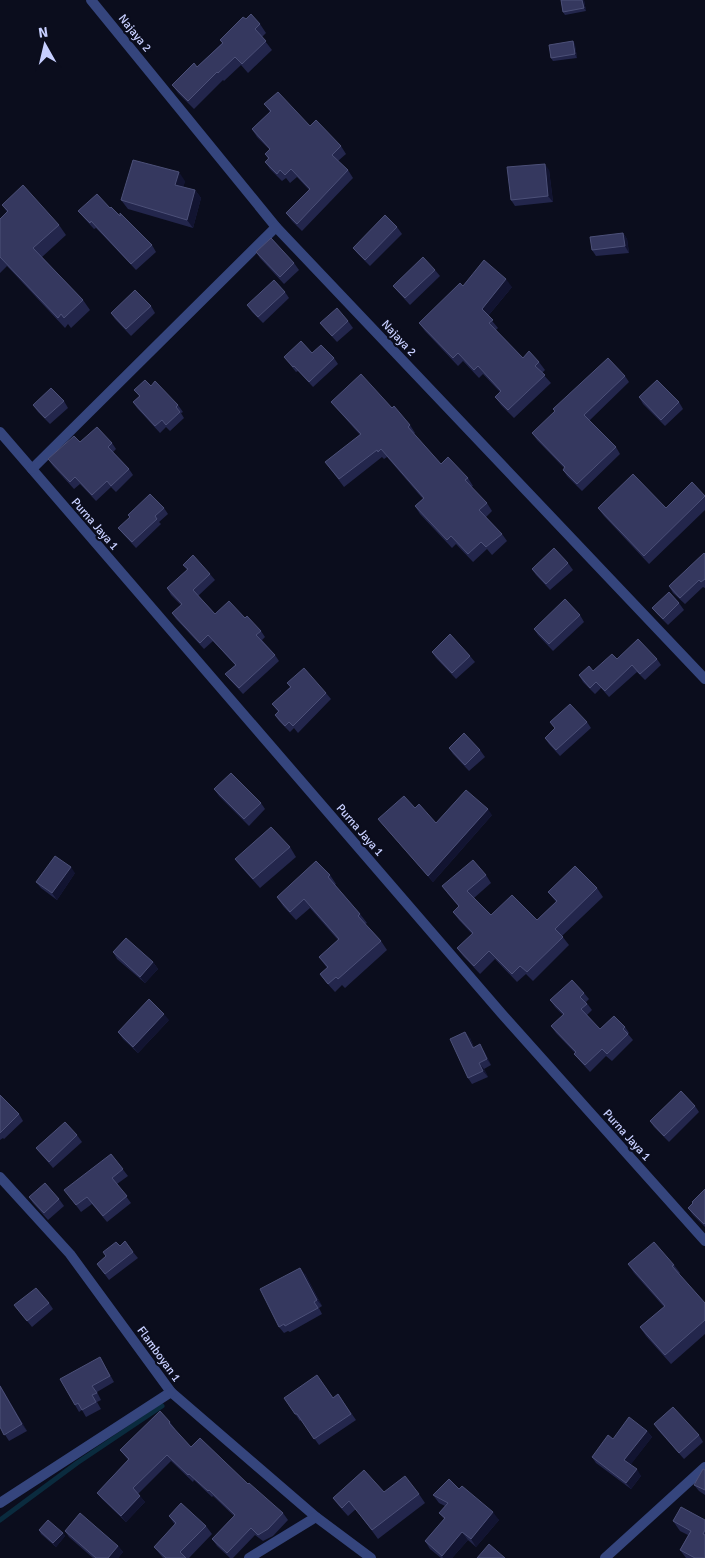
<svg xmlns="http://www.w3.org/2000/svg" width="705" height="1558" font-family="Signika,sans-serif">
  <rect width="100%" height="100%" fill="#0b0d1d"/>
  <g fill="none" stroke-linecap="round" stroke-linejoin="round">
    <!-- stream -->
    <path stroke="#0a2b3e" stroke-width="5" d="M0,1520L77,1463L162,1406"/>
    <!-- street -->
    <g stroke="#35457d" stroke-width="10">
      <path d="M91,0L276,227L705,679"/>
      <path d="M0,432L502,1014L705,1241"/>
      <path d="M32,469L276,227"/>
      <path d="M0,1177L70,1254L171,1392L316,1517L371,1558"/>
      <path d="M0,1503L171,1392"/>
      <path d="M249,1558L316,1517"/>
      <path d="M605,1558L705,1467"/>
    </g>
  </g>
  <!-- wall -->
  <g fill="#23264c">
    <path d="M561,0H584L586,11L565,15L563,12Z"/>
    <path d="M246,19L260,24L266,33L262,37L272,50L248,73L241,65L224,81L223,80L194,109L178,93L172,85L197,67L222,43L220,40Z"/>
    <path d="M573,41L575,45L577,58L553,61L551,58Z"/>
    <path d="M264,104L310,126L341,146L346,154L338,161L348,170L353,178L302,231L292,221L286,213L309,190L297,177L290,183L286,178L282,181L270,169L265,162L268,159L265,154L270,150L257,137L252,129L270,112Z"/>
    <path d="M549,170L553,202L515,206L511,200Z"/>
    <path d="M185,181L183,187L195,190L201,198L193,228L128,209L121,200Z"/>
    <path d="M2,205L59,225L66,235L42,257L83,300L90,310L71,328L68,324L65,328L7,266L0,273V219L7,212Z"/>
    <path d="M110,208L152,245L156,252L136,270L96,228L94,229L83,217L78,211Z"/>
    <path d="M397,227L402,234L370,266L358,254L353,248Z"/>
    <path d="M623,233L627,239L629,253L596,256L592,250Z"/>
    <path d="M256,252L294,263L299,270L284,284L260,258Z"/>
    <path d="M435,270L440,276L410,305L398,292L393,286Z"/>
    <path d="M463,286L512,287L488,316L498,328L496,330L523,358L539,362L545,370L542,373L551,383L514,418L501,405L495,397L500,392L483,374L479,378L463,361L458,366L425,331L419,323Z"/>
    <path d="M285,292L289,298L263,323L252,312L247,305Z"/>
    <path d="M151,306L155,313L131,336L115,319L111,313Z"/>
    <path d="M348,321L353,328L337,342L325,329L320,323Z"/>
    <path d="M312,353L334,358L338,364L313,387L298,371L296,372L284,357Z"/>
    <path d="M625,376L629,382L589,421L616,447L620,454L582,491L567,476L563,470L564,468L537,440L532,433Z"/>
    <path d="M151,386L178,405L183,412L181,413L184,418L170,431L166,427L160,433L137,408L133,402L139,396L134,390Z"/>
    <path d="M639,397L679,402L683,409L665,426L643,404Z"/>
    <path d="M64,401L68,408L50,424L38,412L33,405Z"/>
    <path d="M331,402L392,408L410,425L415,433L414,434L441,464L468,478L473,486L471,487L487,503L492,511L486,517L502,534L507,541L492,555L487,549L473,562L456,544L452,548L420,514L415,506L423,499L387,457L384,459L382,457L344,487L325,462L360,435L337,409Z"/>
    <path d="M80,442L112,443L116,449L113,452L129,469L133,475L116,492L111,487L96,501L80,484L74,489L53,466L48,459Z"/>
    <path d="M705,496V510L649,564L604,516L598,508H666Z"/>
    <path d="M164,508L168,514L159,522L161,524L136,548L123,534L118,528Z"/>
    <path d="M705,554V588L703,587L685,604L673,593L669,586Z"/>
    <path d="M568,563L573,570L550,590L536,575L532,569Z"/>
    <path d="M183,565L210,574L215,580L198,596L215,614L245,618L261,631L265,637L262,640L275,655L279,661L243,694L230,680L225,674L235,665L213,641L204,649L176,619L172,613L181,605L171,595L167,588L187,570Z"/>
    <path d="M679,603L684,610L668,625L657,614L652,608Z"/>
    <path d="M580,615L584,622L553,651L538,635L534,629Z"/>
    <path d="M432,652L470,656L475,662L456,679L436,658Z"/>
    <path d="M617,659H657L661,665L645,680L637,672L609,697L601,688L595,694L583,682L579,675L593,671Z"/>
    <path d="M287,683L326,693L331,699L298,733L294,728L290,732L279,721L275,715L278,712L272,704L290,687Z"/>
    <path d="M550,722H587L591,728L560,756L549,744L545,738L555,729Z"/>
    <path d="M449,748L480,750L485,757L469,771L453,754Z"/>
    <path d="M214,789L261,803L265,809L249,826L219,796Z"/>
    <path d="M415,808L436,823L492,815L433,882L383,825L378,819Z"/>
    <path d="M290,847L296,857L260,888L242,868L235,859Z"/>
    <path d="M75,873L57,900L41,888L36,882Z"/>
    <path d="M330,875L336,884L335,885L360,914L367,923L365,924L381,941L387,950L345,988L342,985L335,992L326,982L320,974L327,968L319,957L338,940L310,908L296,920L283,906L277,897Z"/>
    <path d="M486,875L491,883L474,898L491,915L537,920L556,902L548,892L597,888L603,897L562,936L569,945L533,981L526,974L517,982L495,959L480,974L463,956L457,948L472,934L459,920L453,912L459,907L448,894L442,886Z"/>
    <path d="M113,952L153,962L158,969L145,983L117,959Z"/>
    <path d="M584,993L589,999L586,1002L592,1010L587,1015L600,1029L625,1027L629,1033L628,1034L633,1040L612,1061L606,1056L590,1072L579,1060L574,1054L575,1053L556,1033L551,1026L563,1015L555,1007L550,1000Z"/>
    <path d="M169,1020L138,1053L123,1039L118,1032Z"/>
    <path d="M470,1038L474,1047L484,1051L491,1065L484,1069L488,1077L472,1084L468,1078Z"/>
    <path d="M0,1095L19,1114L23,1121L4,1139L3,1138L0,1140Z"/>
    <path d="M695,1106L699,1112L669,1142L654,1127L650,1121Z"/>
    <path d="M77,1135L82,1142L53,1168L41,1154L36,1148Z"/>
    <path d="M111,1154L128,1176L117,1184L131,1203L107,1222L92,1204L81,1212L69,1196Z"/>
    <path d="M705,1189V1227L693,1215L688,1208Z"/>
    <path d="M29,1197L59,1199L64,1206L48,1220L33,1203Z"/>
    <path d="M120,1246L133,1252L138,1258L109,1280L97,1264Z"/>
    <path d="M628,1264L674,1265L680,1273L679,1274L705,1303V1334L671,1364L646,1336L640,1327L664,1307L634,1273Z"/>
    <path d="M305,1274L322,1306L319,1308L322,1314L290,1332L288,1331L284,1333L279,1327Z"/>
    <path d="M49,1303L53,1309L32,1327L14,1305Z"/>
    <path d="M100,1357L104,1364L114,1382L97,1392L101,1400L97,1402L101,1409L86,1417L82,1410L79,1412L75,1405Z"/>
    <path d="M0,1385L27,1431L9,1441L0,1427Z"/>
    <path d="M338,1394L356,1420L319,1445L301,1420L300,1421L284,1398H333Z"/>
    <path d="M170,1422L175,1429H174L191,1447L248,1484L283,1513L288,1520L273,1536L263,1541L255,1535L233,1558H230L217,1546L212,1539L234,1516L213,1496L212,1497L194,1480L193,1482L171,1461L138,1494L145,1502L126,1522L102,1499L97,1493L128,1460L120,1450Z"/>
    <path d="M654,1424L699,1435L703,1442L684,1459L658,1430Z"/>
    <path d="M647,1431L652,1437L630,1465L641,1476L631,1489L596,1463L592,1457L613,1439Z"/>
    <path d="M705,1470V1495L699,1491L694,1485Z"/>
    <path d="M459,1489L499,1520L476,1547L468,1540L452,1558H441L430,1549L425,1541L444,1519L439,1513L445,1506L439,1503L433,1495Z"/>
    <path d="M384,1492L419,1494L425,1503L378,1539L356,1509L348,1516L339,1506L333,1498Z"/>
    <path d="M169,1516L206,1526L212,1534L189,1558H163L154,1547L175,1525Z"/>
    <path d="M705,1520V1558H686L680,1550L688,1535L680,1531L673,1521Z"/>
    <path d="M39,1530L63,1533L65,1536L56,1547L41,1534Z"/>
    <path d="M65,1531L118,1546L123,1552L118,1558H93L69,1537Z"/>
  </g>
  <!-- shaded-wall -->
  <g fill="#121431">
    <path d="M582,0H584L586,11L584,8Z"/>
    <path d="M573,41L575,45L577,58L575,54Z"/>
    <path d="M545,164L549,170L553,202L548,196Z"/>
    <path d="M179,172L185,181L182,194L175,185Z"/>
    <path d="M195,190L201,198L193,228L187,220Z"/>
    <path d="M623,233L627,239L629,253L625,246Z"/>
    <path d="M506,279L512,287L487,317L482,309Z"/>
    <path d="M488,809L492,815L433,882L428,876Z"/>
    <path d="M71,867L75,873L57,900L52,893Z"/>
    <path d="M153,962L158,969L145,983L140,977Z"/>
    <path d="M164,1014L169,1020L138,1053L133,1047Z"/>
    <path d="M465,1032L470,1038L477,1054L473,1048Z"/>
    <path d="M480,1044L484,1051L491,1065L487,1059Z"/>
    <path d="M479,1063L484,1069L488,1077L483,1071Z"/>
    <path d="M300,1268L305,1274L322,1306L317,1300Z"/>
    <path d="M0,1385L27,1431L22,1424Z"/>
    <path d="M647,1431L652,1437L629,1467L624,1460Z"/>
    <path d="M637,1469L641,1476L631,1489L626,1483Z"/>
    <path d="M140,1496L145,1502L126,1522L121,1516Z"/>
    <path d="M493,1512L499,1520L476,1547L471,1539Z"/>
    <path d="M462,1532L468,1540L452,1558H443L442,1556Z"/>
    <path d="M63,1533L65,1536L56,1547L53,1543Z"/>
    <path d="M118,1546L123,1552L118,1558H108Z"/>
  </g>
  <!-- building -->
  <g fill="#35385f" stroke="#4c5078">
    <path d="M561,0H582L584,8L563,12Z"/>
    <path d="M251,14L260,24L255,29L266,41L242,64L235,57L218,73L217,72L188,101L172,85L194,63L197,67L223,43L220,40L243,17L246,19Z"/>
    <path d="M573,41L575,54L551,58L549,45Z"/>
    <path d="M278,92L310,126L316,120L341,146L332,155L348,170L297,224L286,213L310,189L291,169L285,175L280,170L277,174L265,162L269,158L265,154L270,149L252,129L271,111L264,104Z"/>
    <path d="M133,160L179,172L175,185L195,190L187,220L121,200Z"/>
    <path d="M545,164L548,196L511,200L507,167Z"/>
    <path d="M23,185L59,225L33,248L83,300L64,318L61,314L58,318L0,257V219L8,211L2,205Z"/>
    <path d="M97,194L110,208L111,207L120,216V213L152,245L131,264L91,221L90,223L78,211Z"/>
    <path d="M385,215L397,227L365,260L353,248Z"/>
    <path d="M623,233L625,246L592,250L590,237Z"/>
    <path d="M271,238L294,263L280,277L256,252Z"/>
    <path d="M423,257L435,270L405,298L393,286Z"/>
    <path d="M484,260L506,279L482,309L493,320L489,323L523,358L529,351L539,362L535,366L545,375L508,410L495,397L501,391L478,366L474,370L458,353L453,358L419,323L460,283L463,286Z"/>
    <path d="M274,280L285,292L258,317L247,305Z"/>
    <path d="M135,290L151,306L126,329L111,313Z"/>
    <path d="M337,308L348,321L332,336L320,323Z"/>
    <path d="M301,341L312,353L321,345L334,358L309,382L294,366L293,367L284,357Z"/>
    <path d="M608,358L625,376L584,415L616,447L577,484L563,470L565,467L532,433L555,411L553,409Z"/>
    <path d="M361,374L392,408L394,406L410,425L408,427L441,464L448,457L468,478L465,480L487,503L479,510L502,534L486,547L481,542L468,554L451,536L447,540L415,506L424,498L381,449L378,452L377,450L339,479L325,462L361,434L331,402Z"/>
    <path d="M145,380L151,386L155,381L178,405L176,407L180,412L166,425L162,420L155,426L133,402L140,396L134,390Z"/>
    <path d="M657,380L679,402L661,420L639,397Z"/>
    <path d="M51,388L64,401L45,418L33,405Z"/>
    <path d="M97,427L112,443L108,447L129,469L111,486L107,481L92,495L75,477L70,482L48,459L74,436L80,442Z"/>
    <path d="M633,474L666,508L692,482L705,496L644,556L598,508Z"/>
    <path d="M150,494L164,508L155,516L157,519L132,542L118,528L130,517L128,515Z"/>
    <path d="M554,548L568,563L546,584L532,569Z"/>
    <path d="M704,553L705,554V579L701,582L699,580L680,598L669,586Z"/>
    <path d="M193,555L210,574L193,590L215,614L229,601L245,618L247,616L261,631L256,635L275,655L239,688L225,674L236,665L208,635L200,643L172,613L182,604L167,588L188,569L183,565Z"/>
    <path d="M669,592L679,603L663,619L652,608Z"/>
    <path d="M565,599L580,615L549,644L534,629Z"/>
    <path d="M450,634L470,656L452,673L432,652Z"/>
    <path d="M638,639L657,659L640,674L632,665L605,691L596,682L590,688L579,675L589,666L593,671L612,654L617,659Z"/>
    <path d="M304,668L326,693L293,726L289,722L285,726L275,715L279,711L272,704L291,687L287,683Z"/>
    <path d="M570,704L587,722L556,750L545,738L555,728L550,722Z"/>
    <path d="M464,733L480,750L465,765L449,748Z"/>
    <path d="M231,773L261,803L244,819L214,789Z"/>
    <path d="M466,790L488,809L428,876L378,819L404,796L415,808L419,804L436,823Z"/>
    <path d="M271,827L290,847L253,879L235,859Z"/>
    <path d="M55,856L71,867L52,893L36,882Z"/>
    <path d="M473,860L486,875L467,891L491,915L512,895L537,920L557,901L548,892L575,866L597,888L555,929L563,937L527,972L520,966L512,974L489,951L474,966L457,948L473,933L453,912L459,906L442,886Z"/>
    <path d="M316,861L330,875L328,877L360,914L358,916L381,941L338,979L336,977L328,984L320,974L328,967L319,957L339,939L304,899L290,912L277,897Z"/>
    <path d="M126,938L153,962L140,977L113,952Z"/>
    <path d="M572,980L584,993L580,997L587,1004L581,1009L600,1029L614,1016L625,1027L623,1029L628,1034L607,1054L602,1049L585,1065L574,1054L576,1052L551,1026L564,1014L550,1000Z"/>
    <path d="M149,999L164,1014L133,1047L118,1032Z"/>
    <path d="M465,1032L473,1048L480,1044L487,1059L479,1063L483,1071L468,1078L450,1039Z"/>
    <path d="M681,1091L695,1106L664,1136L650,1121Z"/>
    <path d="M0,1095L19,1114L0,1133Z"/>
    <path d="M65,1122L77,1135L49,1162L36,1148Z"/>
    <path d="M111,1154L123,1169L112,1178L127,1196L103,1216L87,1197L76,1205L64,1190Z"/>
    <path d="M45,1183L59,1199L44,1213L29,1197Z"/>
    <path d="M705,1189V1223L704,1224L688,1208L693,1203L692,1202Z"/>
    <path d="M125,1241L133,1252L105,1274L97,1264L106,1256L103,1252L116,1242L120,1246Z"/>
    <path d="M654,1242L674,1265L672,1266L705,1303V1320L665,1355L640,1327L665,1306L628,1264Z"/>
    <path d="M300,1268L317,1300L314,1302L318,1308L285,1326L284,1324L279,1327L260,1289Z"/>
    <path d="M36,1288L49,1303L27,1321L14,1305Z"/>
    <path d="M100,1357L110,1376L92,1386L97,1393L92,1395L96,1402L82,1410L78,1403L75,1405L60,1379Z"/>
    <path d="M317,1375L333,1398L338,1394L351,1414L314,1439L297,1414H295L284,1398Z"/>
    <path d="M0,1386L22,1424L4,1435L0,1427Z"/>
    <path d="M673,1407L699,1435L679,1453L654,1424Z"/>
    <path d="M160,1411L170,1422L169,1423L191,1447L200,1438L248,1484L249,1483L283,1513L268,1529L258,1535L251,1528L227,1553L212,1539L235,1515L209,1490L208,1491L189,1474L188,1475L167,1455L133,1488L140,1496L121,1516L97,1493L129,1459L120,1450Z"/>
    <path d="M629,1417L647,1431L624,1460L637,1469L626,1483L592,1457L608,1435L613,1439Z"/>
    <path d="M703,1469L705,1470V1490L694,1485Z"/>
    <path d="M364,1470L384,1492L405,1476L419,1494L372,1530L349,1501L342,1508L333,1498Z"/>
    <path d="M449,1479L459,1489L462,1486L493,1512L471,1539L462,1532L442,1556L425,1541L445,1518L439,1513L448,1503L433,1495Z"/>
    <path d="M181,1503L206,1526L180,1552L186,1558H166L154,1547L176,1523L169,1516Z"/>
    <path d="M681,1507L705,1520V1530L703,1534L705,1535V1558H695L680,1550L691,1531L673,1521Z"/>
    <path d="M80,1513L118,1546L108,1558H96L65,1531Z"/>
    <path d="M48,1520L63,1533L53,1543L39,1530Z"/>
    <path d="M489,1544L505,1558H477Z"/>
  </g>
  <g text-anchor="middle" stroke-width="4.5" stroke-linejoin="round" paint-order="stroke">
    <!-- street labels -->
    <g font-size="12" fill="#c7cfff" stroke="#0b0d1d">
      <text transform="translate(135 33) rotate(51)" y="4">Najaya 2</text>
      <text transform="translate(399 338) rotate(47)" y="4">Najaya 2</text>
      <text transform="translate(95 524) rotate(49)" y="4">Purna Jaya 1</text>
      <text transform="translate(360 830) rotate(49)" y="4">Purna Jaya 1</text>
      <text transform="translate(627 1135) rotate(48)" y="4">Purna Jaya 1</text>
      <text transform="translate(159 1354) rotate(54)" y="4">Flamboyan 1</text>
    </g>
  </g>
  <!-- north arrow -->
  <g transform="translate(45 45) rotate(352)" stroke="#0b0d1d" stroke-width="4" paint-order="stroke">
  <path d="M0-4L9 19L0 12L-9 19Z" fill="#c7cfff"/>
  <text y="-8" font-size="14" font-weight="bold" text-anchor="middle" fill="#c7cfff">N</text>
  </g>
</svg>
